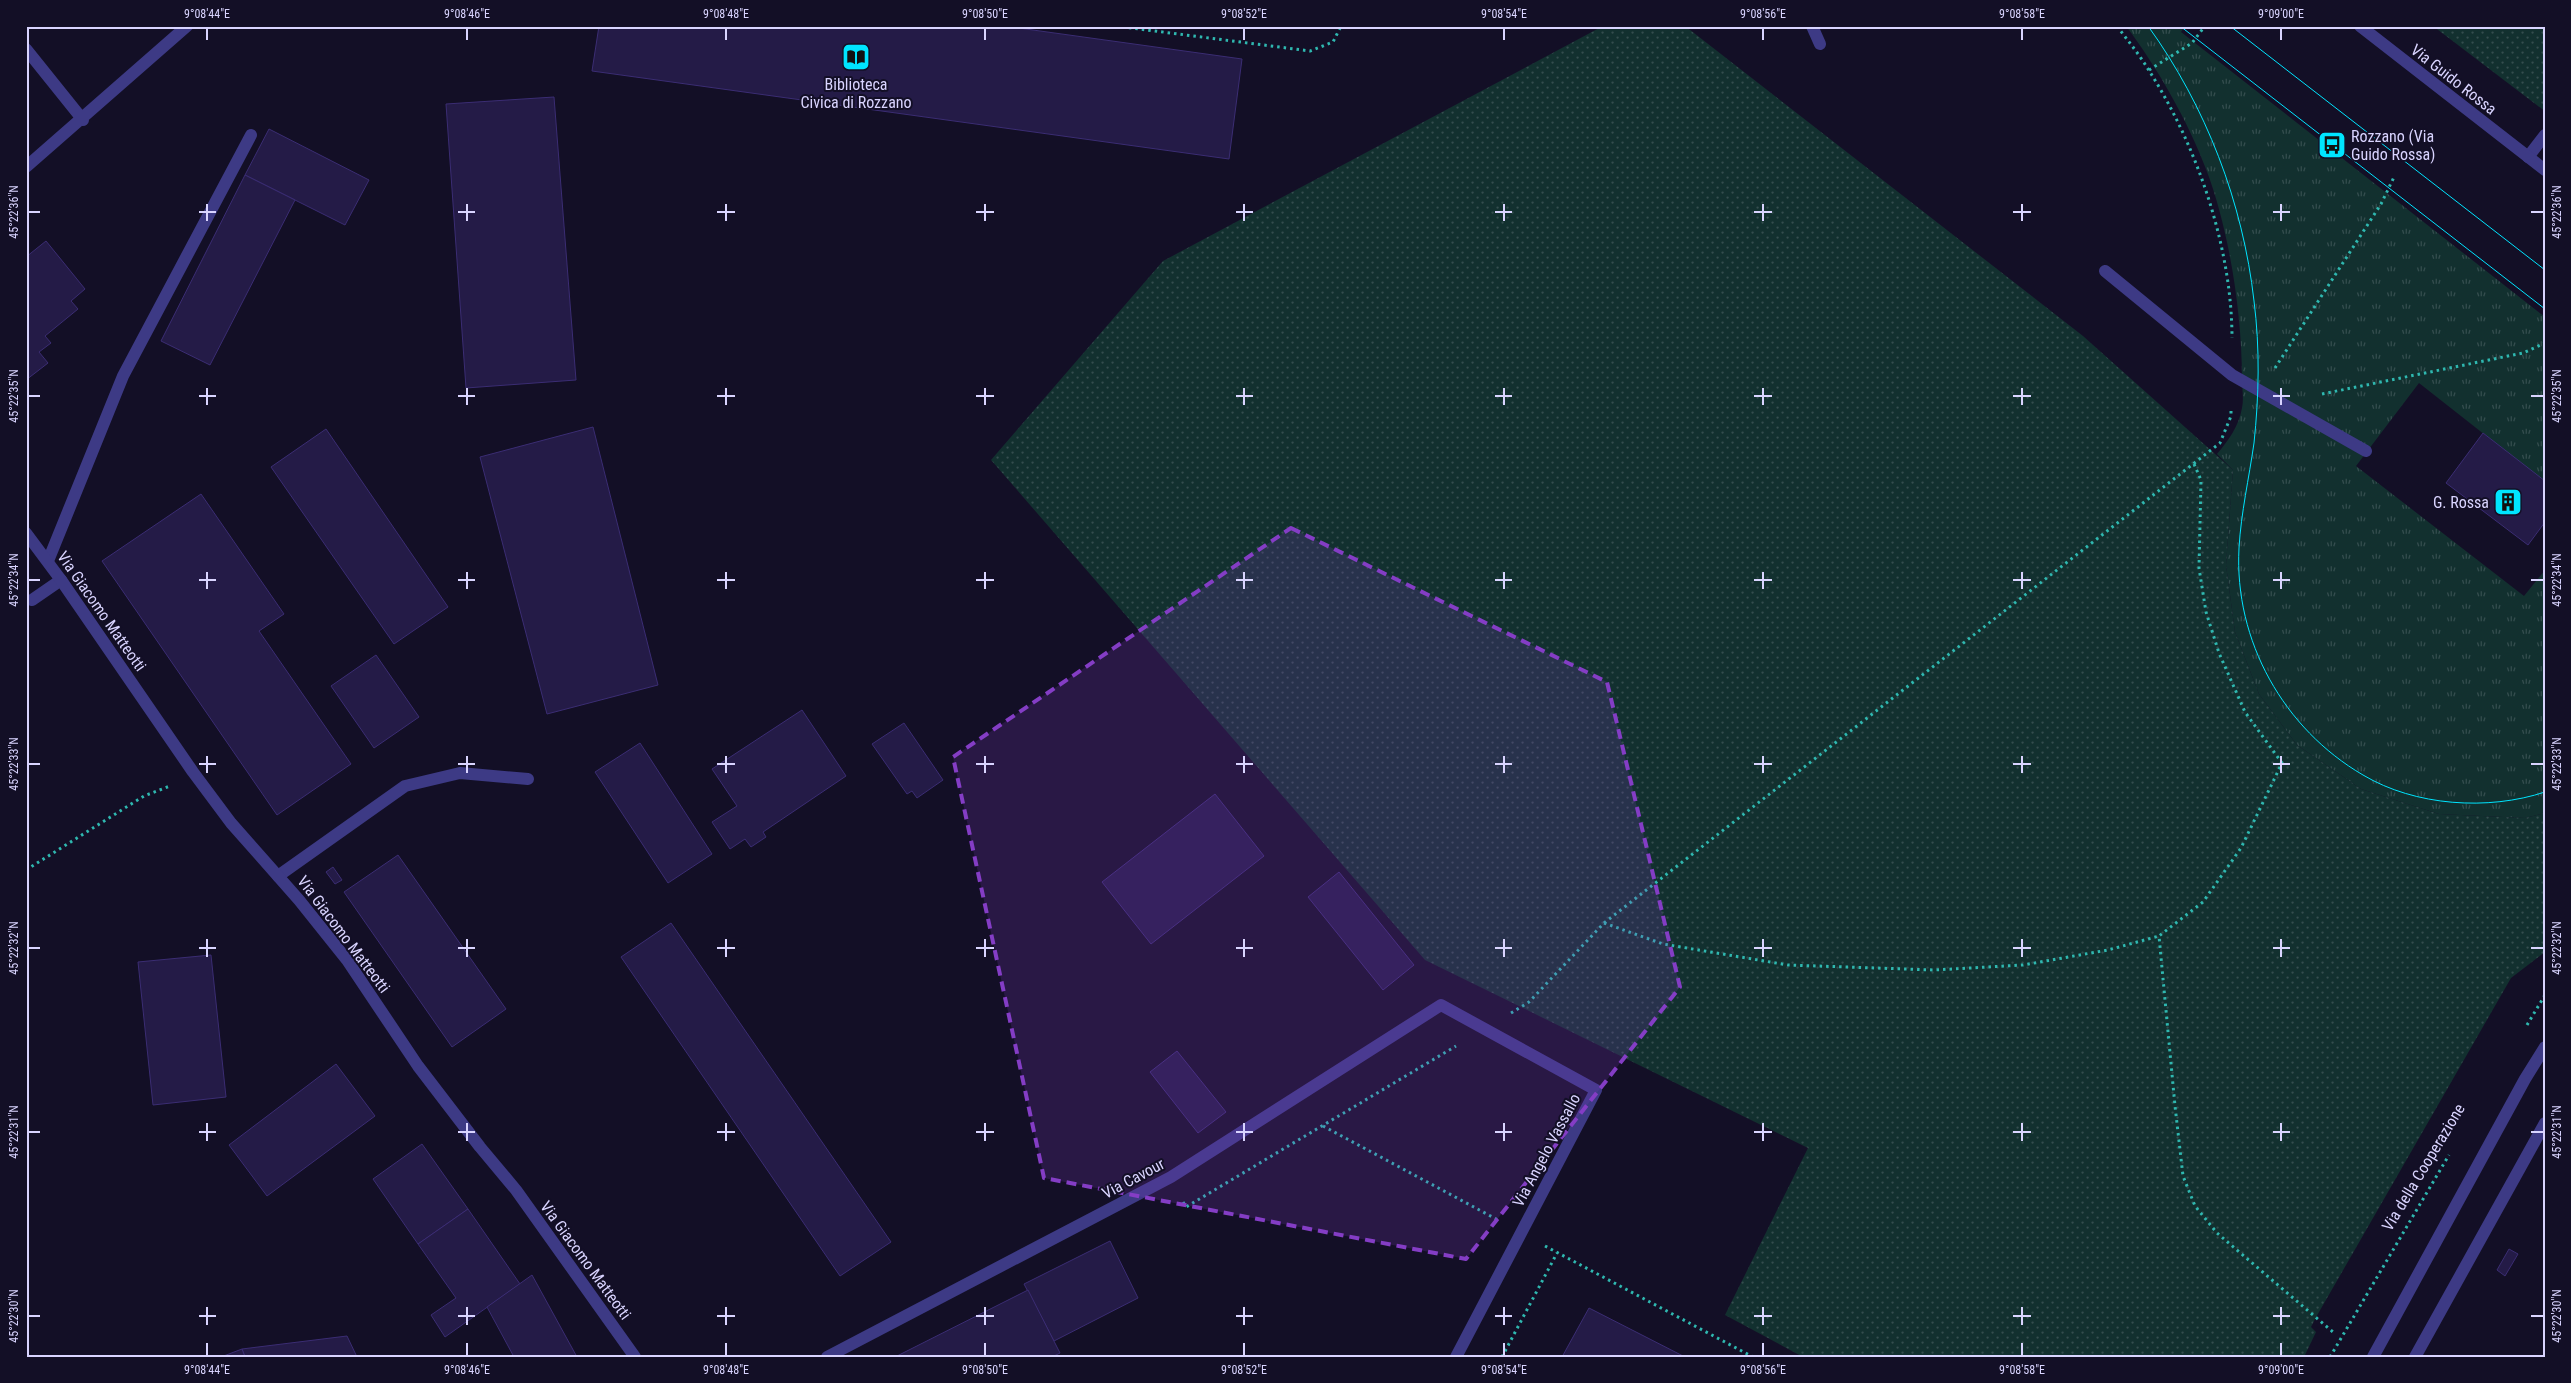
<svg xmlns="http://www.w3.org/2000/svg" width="2571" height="1383" font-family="'Roboto Condensed',sans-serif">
  <defs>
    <pattern id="grass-tufts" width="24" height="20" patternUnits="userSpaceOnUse" patternTransform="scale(1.25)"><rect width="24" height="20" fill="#12302f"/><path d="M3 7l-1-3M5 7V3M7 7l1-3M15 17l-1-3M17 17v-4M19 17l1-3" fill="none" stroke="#344d4e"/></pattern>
    <pattern id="park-dots" width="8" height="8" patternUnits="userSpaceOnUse" patternTransform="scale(1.25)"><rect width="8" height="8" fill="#12302f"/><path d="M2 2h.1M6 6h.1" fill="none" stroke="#344d4e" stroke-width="1.8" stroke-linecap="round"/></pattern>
  </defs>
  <rect width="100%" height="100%" fill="#130f26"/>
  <!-- grass -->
  <path fill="url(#grass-tufts)" d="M2126,26H2185L2181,32L2545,317V482L2419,383L2356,466L2524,596L2545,570V813L2525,818L2439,814L2361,789L2297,745L2259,694L2235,632L2226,565L2233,470L2217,454C2228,441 2239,426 2242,408C2244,399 2242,388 2242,378C2242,313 2229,229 2206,169C2188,121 2157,67 2126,26Z"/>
  <!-- park -->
  <g fill="url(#park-dots)">
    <path d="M1603,26H1685L2083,336L2233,470L2226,565L2235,632L2259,694L2297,745L2361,789L2439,814L2525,818L2545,813V952L2511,978L2315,1319L2311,1327L2316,1332L2304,1357H1803L1725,1315L1808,1148L1425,960L991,460L1163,261Z"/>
    <path d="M2433,26H2545V111L2538,106Z"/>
  </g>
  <!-- building -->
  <g fill="#241b47" stroke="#3b2d73">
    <path d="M599,26H1004L1242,59L1229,159L592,71Z"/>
    <path d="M554,97L576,380L466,388L446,104Z"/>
    <path d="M269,129L369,180L345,225L245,175Z"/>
    <path d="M245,175L295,200L210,365L161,341Z"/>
    <path d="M46,241L85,289L71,301L78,309L45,336L51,343L39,352L48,363L26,380V257Z"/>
    <path d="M593,427L658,685L547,714L480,457Z"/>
    <path d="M326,429L448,607L394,644L271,467Z"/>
    <path d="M2483,433L2545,481V522L2528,545L2446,483Z"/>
    <path d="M201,494L284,614L259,631L351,764L277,815L102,561Z"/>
    <path d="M376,655L419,717L374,748L331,686Z"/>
    <path d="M802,710L846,776L763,832L766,837L751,847L745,839L730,849L712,822L737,806L712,769Z"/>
    <path d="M904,723L943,780L917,798L912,791L907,794L872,744Z"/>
    <path d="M640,743L712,854L668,883L595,772Z"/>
    <path d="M1215,794L1264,856L1151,944L1102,882Z"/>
    <path d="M398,855L506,1009L452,1047L344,892Z"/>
    <path d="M333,867L342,880L335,884L326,872Z"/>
    <path d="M1339,872L1414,965L1383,990L1308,897Z"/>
    <path d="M671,923L891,1242L840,1276L621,957Z"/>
    <path d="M211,955L226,1097L153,1105L138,962Z"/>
    <path d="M1177,1051L1226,1112L1198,1133L1150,1072Z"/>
    <path d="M336,1064L375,1116L267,1196L229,1145Z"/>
    <path d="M422,1144L468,1209L418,1244L373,1179Z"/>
    <path d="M468,1209L520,1284L445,1337L431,1315L456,1298L418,1244Z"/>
    <path d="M1110,1241L1138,1298L1054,1341L1024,1284Z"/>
    <path d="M2509,1249L2518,1254L2505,1276L2497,1270Z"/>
    <path d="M532,1275L577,1357H514L487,1307Z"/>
    <path d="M1028,1290L1060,1353L1052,1357H895Z"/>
    <path d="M1589,1308L1685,1357H1562Z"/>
    <path d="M347,1336L357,1357H245L242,1349Z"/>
    <path d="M242,1349L245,1357H221Z"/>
  </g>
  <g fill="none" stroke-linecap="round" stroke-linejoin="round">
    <!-- path -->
    <g stroke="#2fb8b0" stroke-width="3" stroke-dasharray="2.5 4" stroke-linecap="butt">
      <path d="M1116,26L1310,51L1333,42L1341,26"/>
      <path d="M2117,26C2128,41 2139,54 2148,69C2197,145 2232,248 2232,338"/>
      <path d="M2149,70L2192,43L2205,26"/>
      <path d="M2275,368L2381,204L2395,175"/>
      <path d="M2322,394L2523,353L2545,343"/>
      <path d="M2194,464L2201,480L2199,568L2206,612L2219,653L2245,712L2282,763L2241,848L2203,902L2159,936L2175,1106L2183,1176L2195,1206L2217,1233L2333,1332"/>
      <path d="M26,870L144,796L170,786"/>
      <path d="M1604,923L1663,944L1788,965L1934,970L2023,965L2108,950L2159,936"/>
      <path d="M1511,1013L1529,1002L1604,923L2220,443L2231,416V407"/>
      <path d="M2527,1025L2545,995"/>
      <path d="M1323,1126L1498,1220"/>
      <path d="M1183,1202L1186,1207L1456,1046"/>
      <path d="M1545,1246L1753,1357"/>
      <path d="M1502,1357L1557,1253"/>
      <path d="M2330,1357L2449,1155"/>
    </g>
    <!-- service -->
    <g stroke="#3d3a85" stroke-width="12">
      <path d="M1812,26L1820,44"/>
      <path d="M2528,157L2545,135"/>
      <path d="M2105,271L2232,375L2366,451"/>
      <path d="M32,600L61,580"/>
    </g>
    <!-- minor -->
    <g stroke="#3d3a85" stroke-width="12">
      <path d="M26,49L83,120"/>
      <path d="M48,561L123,376L251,135"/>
      <path d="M278,876L405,786L460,773L528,779"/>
      <path d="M827,1357L1171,1177L1441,1005L1596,1090L1456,1357"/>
    </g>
    <!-- tertiary -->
    <g stroke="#3d3a85" stroke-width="12">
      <path d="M2360,26L2545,170"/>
      <path d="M26,167L187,26"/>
      <path d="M26,533L61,580L193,772L231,823L299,900L347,960L418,1066L480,1147L516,1190L635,1357"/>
      <path d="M2373,1357L2525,1079L2545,1047"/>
      <path d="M2415,1357L2545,1123"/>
    </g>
    <!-- tram -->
    <g stroke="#00e5ff" stroke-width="1">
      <path d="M2148,26C2206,106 2243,203 2254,301C2260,348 2259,396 2254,443C2249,478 2241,513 2239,548C2234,641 2284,729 2363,775C2415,806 2488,811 2545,792"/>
      <path d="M2180,26L2545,309"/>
      <path d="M2230,26L2545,270"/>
    </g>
  </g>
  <!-- marked area -->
  <path fill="#843dc5" fill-opacity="0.2" stroke="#843dc5" stroke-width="4" stroke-dasharray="10 6" stroke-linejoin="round" d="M1291,528L1607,682L1680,987L1466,1259L1044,1178L953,757Z"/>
  <!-- ticks -->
  <path fill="none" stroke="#d9d4ff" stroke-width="2" d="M207,28V40M467,28V40M726,28V40M985,28V40M1244,28V40M1504,28V40M1763,28V40M2022,28V40M2281,28V40M207,204V221M467,204V221M726,204V221M985,204V221M1244,204V221M1504,204V221M1763,204V221M2022,204V221M2281,204V221M28,212H40M199,212H216M458,212H475M717,212H735M976,212H994M1236,212H1253M1495,212H1512M1754,212H1772M2013,212H2031M2273,212H2290M2531,212H2544M207,388V405M467,388V405M726,388V405M985,388V405M1244,388V405M1504,388V405M1763,388V405M2022,388V405M2281,388V405M28,396H40M199,396H216M458,396H475M717,396H735M976,396H994M1236,396H1253M1495,396H1512M1754,396H1772M2013,396H2031M2273,396H2290M2531,396H2544M207,572V589M467,572V589M726,572V589M985,572V589M1244,572V589M1504,572V589M1763,572V589M2022,572V589M2281,572V589M28,580H40M199,580H216M458,580H475M717,580H735M976,580H994M1236,580H1253M1495,580H1512M1754,580H1772M2013,580H2031M2273,580H2290M2531,580H2544M207,756V773M467,756V773M726,756V773M985,756V773M1244,756V773M1504,756V773M1763,756V773M2022,756V773M2281,756V773M28,764H40M199,764H216M458,764H475M717,764H735M976,764H994M1236,764H1253M1495,764H1512M1754,764H1772M2013,764H2031M2273,764H2290M2531,764H2544M207,939V957M467,939V957M726,939V957M985,939V957M1244,939V957M1504,939V957M1763,939V957M2022,939V957M2281,939V957M28,948H40M199,948H216M458,948H475M717,948H735M976,948H994M1236,948H1253M1495,948H1512M1754,948H1772M2013,948H2031M2273,948H2290M2531,948H2544M207,1123V1141M467,1123V1141M726,1123V1141M985,1123V1141M1244,1123V1141M1504,1123V1141M1763,1123V1141M2022,1123V1141M2281,1123V1141M28,1132H40M199,1132H216M458,1132H475M717,1132H735M976,1132H994M1236,1132H1253M1495,1132H1512M1754,1132H1772M2013,1132H2031M2273,1132H2290M2531,1132H2544M207,1307V1325M467,1307V1325M726,1307V1325M985,1307V1325M1244,1307V1325M1504,1307V1325M1763,1307V1325M2022,1307V1325M2281,1307V1325M28,1316H40M199,1316H216M458,1316H475M717,1316H735M976,1316H994M1236,1316H1253M1495,1316H1512M1754,1316H1772M2013,1316H2031M2273,1316H2290M2531,1316H2544M207,1343V1356M467,1343V1356M726,1343V1356M985,1343V1356M1244,1343V1356M1504,1343V1356M1763,1343V1356M2022,1343V1356M2281,1343V1356"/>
  <!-- icons -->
  <defs>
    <symbol id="library-square" viewBox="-11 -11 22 22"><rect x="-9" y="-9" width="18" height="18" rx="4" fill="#00e5ff" stroke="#130f26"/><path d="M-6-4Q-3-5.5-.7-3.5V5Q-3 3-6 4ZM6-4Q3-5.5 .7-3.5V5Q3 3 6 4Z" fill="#111"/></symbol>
    <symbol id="bus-square" viewBox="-11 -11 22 22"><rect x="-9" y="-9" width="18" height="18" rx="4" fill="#00e5ff" stroke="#130f26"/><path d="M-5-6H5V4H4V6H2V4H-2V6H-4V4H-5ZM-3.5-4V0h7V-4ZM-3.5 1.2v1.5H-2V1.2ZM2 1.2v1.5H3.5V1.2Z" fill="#111"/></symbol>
    <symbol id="building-square" viewBox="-11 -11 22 22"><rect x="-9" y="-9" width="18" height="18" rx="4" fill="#00e5ff" stroke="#130f26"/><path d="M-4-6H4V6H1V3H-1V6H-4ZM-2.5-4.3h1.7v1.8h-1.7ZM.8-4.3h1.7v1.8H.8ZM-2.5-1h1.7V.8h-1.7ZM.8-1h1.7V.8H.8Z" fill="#111"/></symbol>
  </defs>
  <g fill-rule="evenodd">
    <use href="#library-square" x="840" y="41" width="32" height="32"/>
    <use href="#bus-square" x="2316" y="129" width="32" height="32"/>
    <use href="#building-square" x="2492" y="486" width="32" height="32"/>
  </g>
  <g text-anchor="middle" stroke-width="4" stroke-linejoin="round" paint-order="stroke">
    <!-- street labels -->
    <g font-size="16" fill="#d9d4ff" stroke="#130f26">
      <text transform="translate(2454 79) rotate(38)" y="6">Via Guido Rossa</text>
      <text transform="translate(102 611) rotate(55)" y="6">Via Giacomo Matteotti</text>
      <text transform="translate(344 934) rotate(53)" y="6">Via Giacomo Matteotti</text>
      <text transform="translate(1546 1150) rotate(-62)" y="6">Via Angelo Vassallo</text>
      <text transform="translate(2423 1167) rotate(-59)" y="6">Via della Cooperazione</text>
      <text transform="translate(1133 1178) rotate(-28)" y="6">Via Cavour</text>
      <text transform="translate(586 1260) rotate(54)" y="6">Via Giacomo Matteotti</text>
    </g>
    <!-- poi labels -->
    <g font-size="16" fill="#d9d4ff" stroke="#130f26">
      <text x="856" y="90">Biblioteca<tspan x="856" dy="18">Civica di Rozzano</tspan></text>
      <text x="2351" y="142" text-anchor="start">Rozzano (Via<tspan x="2351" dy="18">Guido Rossa)</tspan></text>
      <text x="2489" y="508" text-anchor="end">G. Rossa</text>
    </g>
  </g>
  <!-- border -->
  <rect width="2571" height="1383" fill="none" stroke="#130f26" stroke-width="55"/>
  <rect x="28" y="28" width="2516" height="1328" fill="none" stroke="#d9d4ff" stroke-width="2"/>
  <g font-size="12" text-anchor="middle" fill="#d9d4ff">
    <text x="207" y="18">9°08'44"E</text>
    <text x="467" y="18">9°08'46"E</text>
    <text x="726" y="18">9°08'48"E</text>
    <text x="985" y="18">9°08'50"E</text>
    <text x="1244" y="18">9°08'52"E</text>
    <text x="1504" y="18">9°08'54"E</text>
    <text x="1763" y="18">9°08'56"E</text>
    <text x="2022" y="18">9°08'58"E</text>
    <text x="2281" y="18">9°09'00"E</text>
    <text transform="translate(14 212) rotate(-90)" y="4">45°22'36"N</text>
    <text transform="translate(2557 212) rotate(-90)" y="4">45°22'36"N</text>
    <text transform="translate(14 396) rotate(-90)" y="4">45°22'35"N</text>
    <text transform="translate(2557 396) rotate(-90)" y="4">45°22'35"N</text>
    <text transform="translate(14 580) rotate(-90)" y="4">45°22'34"N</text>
    <text transform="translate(2557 580) rotate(-90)" y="4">45°22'34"N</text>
    <text transform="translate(14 764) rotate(-90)" y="4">45°22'33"N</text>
    <text transform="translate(2557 764) rotate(-90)" y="4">45°22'33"N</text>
    <text transform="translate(14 948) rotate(-90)" y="4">45°22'32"N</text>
    <text transform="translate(2557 948) rotate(-90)" y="4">45°22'32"N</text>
    <text transform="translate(14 1132) rotate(-90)" y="4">45°22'31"N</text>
    <text transform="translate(2557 1132) rotate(-90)" y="4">45°22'31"N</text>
    <text transform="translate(14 1316) rotate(-90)" y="4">45°22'30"N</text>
    <text transform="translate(2557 1316) rotate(-90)" y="4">45°22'30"N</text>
    <text x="207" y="1374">9°08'44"E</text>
    <text x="467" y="1374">9°08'46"E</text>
    <text x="726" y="1374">9°08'48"E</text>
    <text x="985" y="1374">9°08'50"E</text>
    <text x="1244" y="1374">9°08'52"E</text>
    <text x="1504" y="1374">9°08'54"E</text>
    <text x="1763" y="1374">9°08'56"E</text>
    <text x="2022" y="1374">9°08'58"E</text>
    <text x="2281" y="1374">9°09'00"E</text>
  </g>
</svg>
